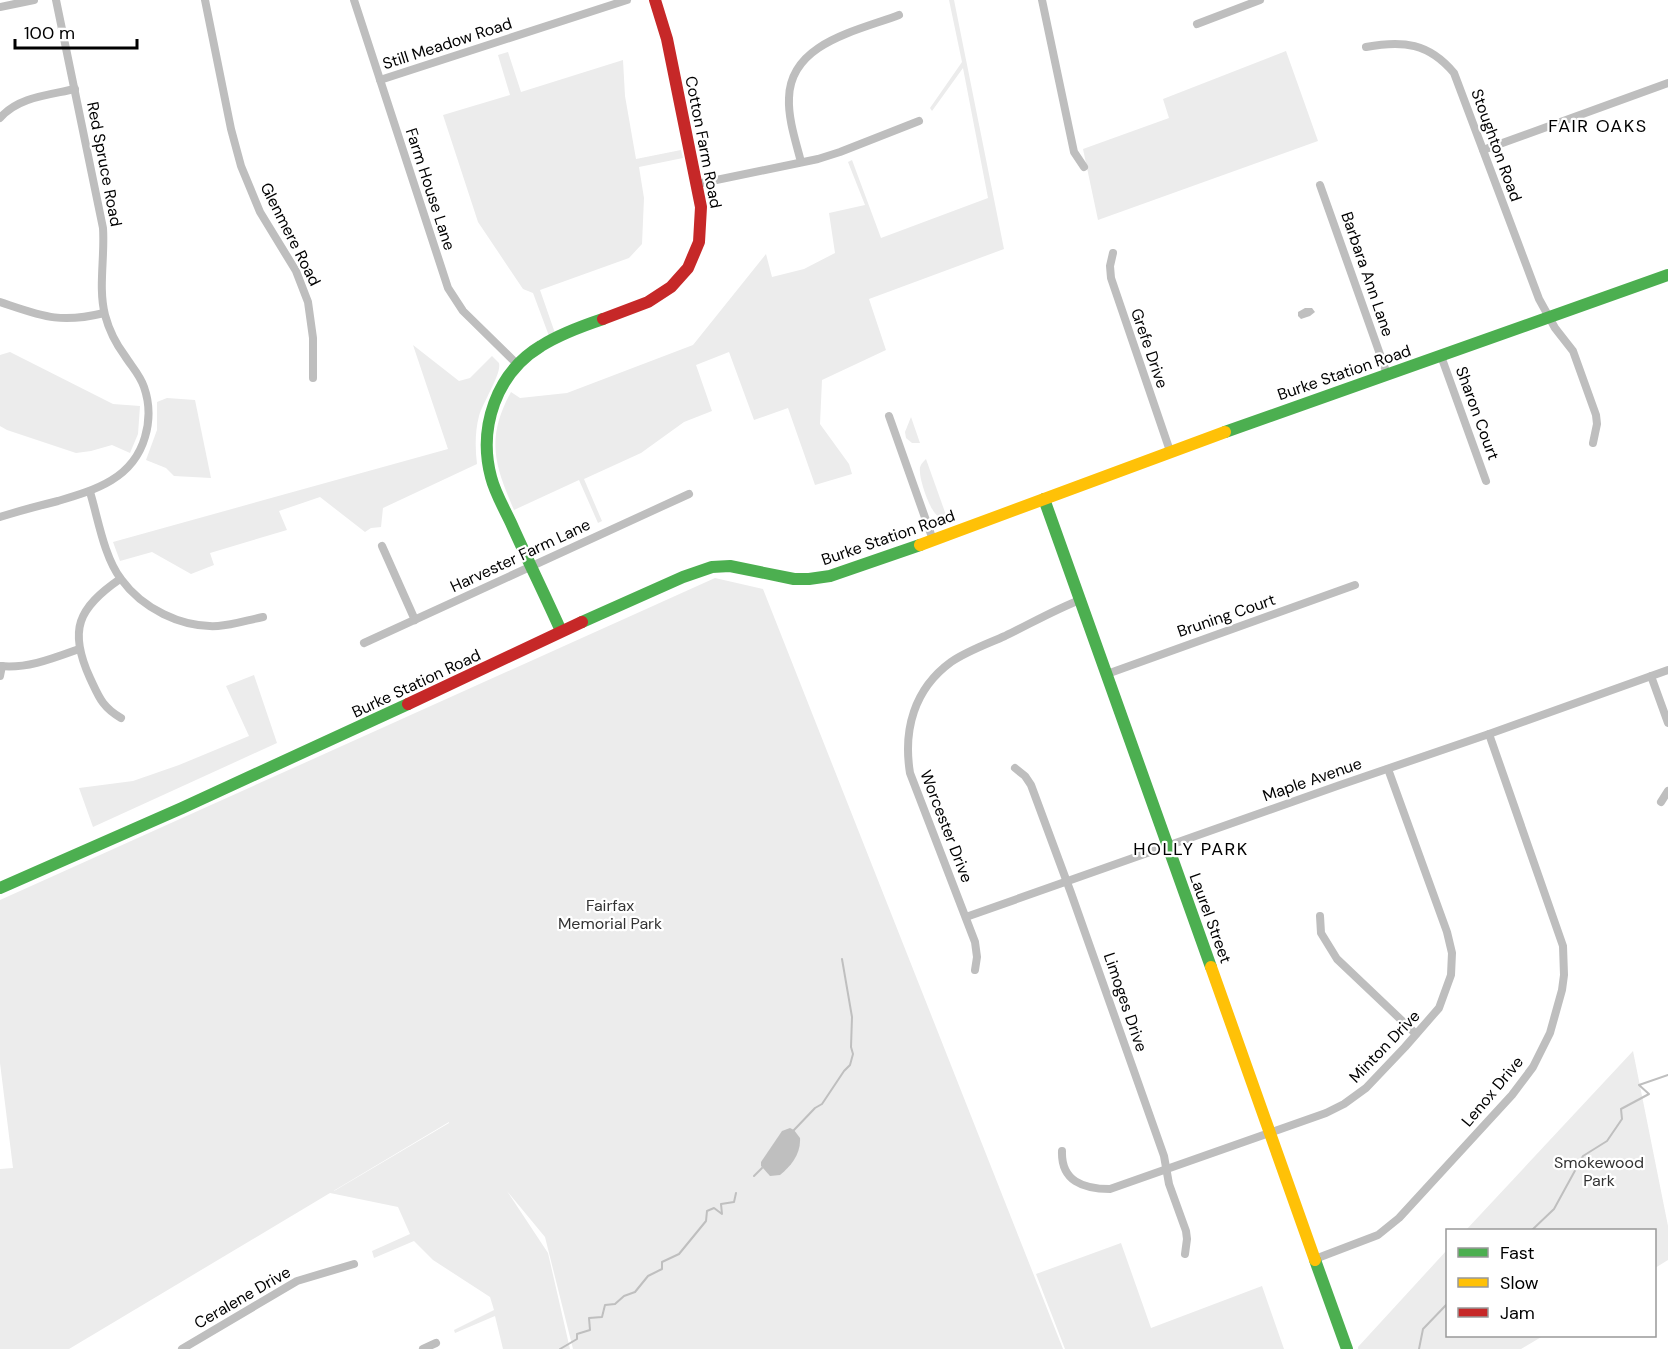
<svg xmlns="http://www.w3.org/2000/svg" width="1668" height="1349" font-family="'DM Sans',sans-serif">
  <rect width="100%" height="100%" fill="#fff"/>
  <!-- green -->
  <g fill="#ececec" fill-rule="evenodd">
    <path d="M949,0H954L1004,249L869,299L886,350L822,380L820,424L849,464L852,474L815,485L788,408L754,420L729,352L696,365L712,411L684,422L641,453L584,479L602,521L598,523L579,480L514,510C494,464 486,438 511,392L520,398L567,393L693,345L766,254L772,277L804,269L835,253L829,213L865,205L848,162L852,160L881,238L988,198L963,68L932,111L930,108L962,62Z"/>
    <path d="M1286,51L1318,141L1098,220L1083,149L1169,118L1163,99Z"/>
    <path d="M508,52L521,92L623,60L625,96L636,159L681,150L683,158L639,167L644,198L642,244L629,258L540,290L555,333L549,336L533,293L523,289L478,222L443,115L510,95L498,55Z"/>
    <path d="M413,345L459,381L470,378L492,356L499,363C502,373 483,402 479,416C475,431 475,448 477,464L383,508L381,527L371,528L365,532L320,497L279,511L287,530L210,553L214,565L191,574L152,552L120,561L113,542L448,449Z"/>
    <path d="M10,352L113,404L140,406L138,434L130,453L112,445L91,451L76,453L7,430L0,426V355Z"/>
    <path d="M167,398L195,400L211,478L174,476L166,468L146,460L157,430V402Z"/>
    <path d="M911,417L920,443H912L906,438L905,432Z"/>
    <path d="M926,459L946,515L938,516C930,511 920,481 920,472C919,466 922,463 926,459Z"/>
    <path d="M715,578L763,589L1063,1349H573L545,1237L507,1191L548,1253L570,1349H503L495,1316L455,1333L454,1330L494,1310L490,1297L433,1260L414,1241L374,1258L372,1251L410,1234L398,1207L330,1193L69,1349H0V1169L13,1168L0,1063V900ZM449,1122V1123L334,1191L335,1190Z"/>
    <path d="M254,675L277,743L93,827L79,788L133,781L179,765L249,736L226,686Z"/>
    <path d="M1633,1051L1668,1226V1260L1655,1268L1654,1230H1466Z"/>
    <path d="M1121,1243L1151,1328L1262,1286L1284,1349H1065L1036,1274Z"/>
    <path d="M1447,1250L1448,1336H1543L1521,1349H1358V1347Z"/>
  </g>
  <!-- water -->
  <g fill="#bfbfbf">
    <path d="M1305,308H1312L1315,312L1310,316L1301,319L1298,316V312Z"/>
    <path d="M790,1128L794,1130L800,1138C801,1154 791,1166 780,1175L770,1176L761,1166V1162L782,1131Z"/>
  </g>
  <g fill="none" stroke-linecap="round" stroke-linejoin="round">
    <!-- stream -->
    <g stroke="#bfbfbf" stroke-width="2">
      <path d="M794,1130L815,1108L822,1104L844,1071L850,1065L853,1054L851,1047L852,1017L842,959"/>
      <path d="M754,1176L762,1168"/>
      <path d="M1532,1230L1554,1209L1583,1156L1607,1141L1622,1119L1621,1109L1649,1094L1639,1085L1668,1075"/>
      <path d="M560,1349L577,1339V1334L590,1330L589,1318L602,1317L605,1305L615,1304L624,1296L635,1292L648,1276L662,1269V1262L679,1254L706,1221L707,1211L714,1208L722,1214L721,1204L734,1202L736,1193"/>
      <path d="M1419,1349L1423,1329L1448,1303"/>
    </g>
    <!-- street -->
    <g stroke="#bebebe" stroke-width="8">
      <path d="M205,0L231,129L241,166L260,212L296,271L308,302L313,338V378"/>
      <path d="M354,0L448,288L463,311L517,364"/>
      <path d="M1042,0L1074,152L1084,167"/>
      <path d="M0,7L34,0"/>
      <path d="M1197,24L1260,0"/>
      <path d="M1366,47C1403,40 1429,43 1454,73L1539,299L1555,328L1573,351L1596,415L1597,424L1593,443"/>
      <path d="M380,80L627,0"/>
      <path d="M0,118C18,97 49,95 75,89"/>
      <path d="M1483,150L1668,83"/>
      <path d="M801,162C796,142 788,119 789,98C790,43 857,31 899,15"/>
      <path d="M697,184L818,159L840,152L919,121"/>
      <path d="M1320,185L1387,374"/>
      <path d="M1113,253L1110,266L1111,278L1170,451"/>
      <path d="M0,302C42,316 59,324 104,313"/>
      <path d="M1441,356L1486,481"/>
      <path d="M889,416L933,540"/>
      <path d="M90,492C98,518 104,557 121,579C142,608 181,628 218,626C233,625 248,620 263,617"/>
      <path d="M0,517C19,511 38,506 58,501C95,490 133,479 145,437C150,420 150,404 144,387C140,375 132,367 125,356C116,344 109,330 105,315C98,288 105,257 103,228L56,0"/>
      <path d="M382,546L415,620"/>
      <path d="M120,579C78,608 68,630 90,678C99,697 102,707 121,718"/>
      <path d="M364,643L689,494"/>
      <path d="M0,666C27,669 54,658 79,649"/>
      <path d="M1107,674L1355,585"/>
      <path d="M0,676L2,666"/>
      <path d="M1651,676L1668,723"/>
      <path d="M1015,768L1025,776L1031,785L1071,893L1164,1156L1169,1184L1186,1231L1187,1239L1185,1254"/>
      <path d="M1661,802L1668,791"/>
      <path d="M1320,916L1321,933L1337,959L1416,1034"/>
      <path d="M966,917L1340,785L1489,734L1668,670"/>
      <path d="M975,970L977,957L975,942L910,773C903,730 914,689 951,662C967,651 987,644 1005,636C1030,624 1054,610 1080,600"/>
      <path d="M1062,1151C1061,1181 1083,1189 1110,1189L1326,1113L1344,1104L1366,1088L1405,1047L1439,1008L1451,975L1452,953L1447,932L1388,769"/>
      <path d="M1315,1259L1378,1235L1399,1218L1512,1095L1533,1067L1550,1033L1562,990L1564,975L1563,946L1489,734"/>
      <path d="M182,1349L297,1281L354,1264"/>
      <path d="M423,1349L436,1343"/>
    </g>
    <!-- fast -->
    <g stroke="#4caf50" stroke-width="12">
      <path d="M1225,432L1668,275"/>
      <path d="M1044,499L1211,967"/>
      <path d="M582,622L683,577L712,567L730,566L794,579H809L830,576L920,545"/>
      <path d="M561,631C545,595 527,559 511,523C504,508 495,493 491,477C478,428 496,373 541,346C560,334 582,326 603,319"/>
      <path d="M0,888L182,808L408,704"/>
      <path d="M1315,1260L1347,1349"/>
    </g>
    <!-- slow -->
    <g stroke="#ffc107" stroke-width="12">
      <path d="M920,545L1225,432"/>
      <path d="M1211,967L1315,1260"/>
    </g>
    <!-- jam -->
    <g stroke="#c62828" stroke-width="12">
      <path d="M603,319L648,302L671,287L688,268L699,242L701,207L667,39L655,0"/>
      <path d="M408,704L582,622"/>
    </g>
  </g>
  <g text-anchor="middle" stroke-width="4.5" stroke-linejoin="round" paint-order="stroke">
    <!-- street labels -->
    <g font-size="16" fill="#000" stroke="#fff">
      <text transform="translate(447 43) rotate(-18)" y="6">Still Meadow Road</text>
      <text transform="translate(704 142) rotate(79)" y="6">Cotton Farm Road</text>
      <text transform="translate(1497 145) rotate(70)" y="6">Stoughton Road</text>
      <text transform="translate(105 164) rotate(79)" y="6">Red Spruce Road</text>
      <text transform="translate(431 189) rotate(72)" y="6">Farm House Lane</text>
      <text transform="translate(291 234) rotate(63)" y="6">Glenmere Road</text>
      <text transform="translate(1368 274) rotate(71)" y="6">Barbara Ann Lane</text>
      <text transform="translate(1150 348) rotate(71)" y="6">Grefe Drive</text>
      <text transform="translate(1344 372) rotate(-19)" y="6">Burke Station Road</text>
      <text transform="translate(1478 413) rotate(70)" y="6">Sharon Court</text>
      <text transform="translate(888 537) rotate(-19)" y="6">Burke Station Road</text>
      <text transform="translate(520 555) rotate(-25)" y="6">Harvester Farm Lane</text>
      <text transform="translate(1226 615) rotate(-19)" y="6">Bruning Court</text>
      <text transform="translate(416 683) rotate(-25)" y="6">Burke Station Road</text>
      <text transform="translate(1312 779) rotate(-19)" y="6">Maple Avenue</text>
      <text transform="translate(947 826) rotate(69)" y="6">Worcester Drive</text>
      <text transform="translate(1211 918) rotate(70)" y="6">Laurel Street</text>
      <text transform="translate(1126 1002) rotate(71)" y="6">Limoges Drive</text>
      <text transform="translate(1384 1046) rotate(-46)" y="6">Minton Drive</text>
      <text transform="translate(1492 1091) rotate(-50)" y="6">Lenox Drive</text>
      <text transform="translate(242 1297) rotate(-30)" y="6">Ceralene Drive</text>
    </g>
    <!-- park labels -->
    <g font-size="16" fill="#333" stroke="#fff">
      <text x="610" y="911">Fairfax<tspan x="610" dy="18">Memorial Park</tspan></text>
      <text x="1599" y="1168">Smokewood<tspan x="1599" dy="18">Park</tspan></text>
    </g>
    <!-- neighbourhood labels -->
    <g font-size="18" letter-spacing="1.5" fill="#000" stroke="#fff">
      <text x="1598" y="132">FAIR OAKS</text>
      <text x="1191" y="855">HOLLY PARK</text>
    </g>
  </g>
  <!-- legend -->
  <rect x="1446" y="1229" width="210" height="108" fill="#ffffff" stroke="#999999" stroke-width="1.5"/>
  <rect x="1458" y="1248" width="30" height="9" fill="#4caf50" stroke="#999999" stroke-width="1.5"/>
  <text x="1500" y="1259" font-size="18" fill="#000000">Fast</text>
  <rect x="1458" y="1278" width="30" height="9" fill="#ffc107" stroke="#999999" stroke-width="1.5"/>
  <text x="1500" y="1289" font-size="18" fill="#000000">Slow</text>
  <rect x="1458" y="1308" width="30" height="9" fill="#c62828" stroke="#999999" stroke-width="1.5"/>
  <text x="1500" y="1319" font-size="18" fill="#000000">Jam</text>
  <!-- scale -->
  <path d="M15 39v9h122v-9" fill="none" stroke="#000000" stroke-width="3"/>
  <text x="24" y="39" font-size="18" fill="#000000" stroke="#ffffff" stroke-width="4.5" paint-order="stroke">100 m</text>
</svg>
